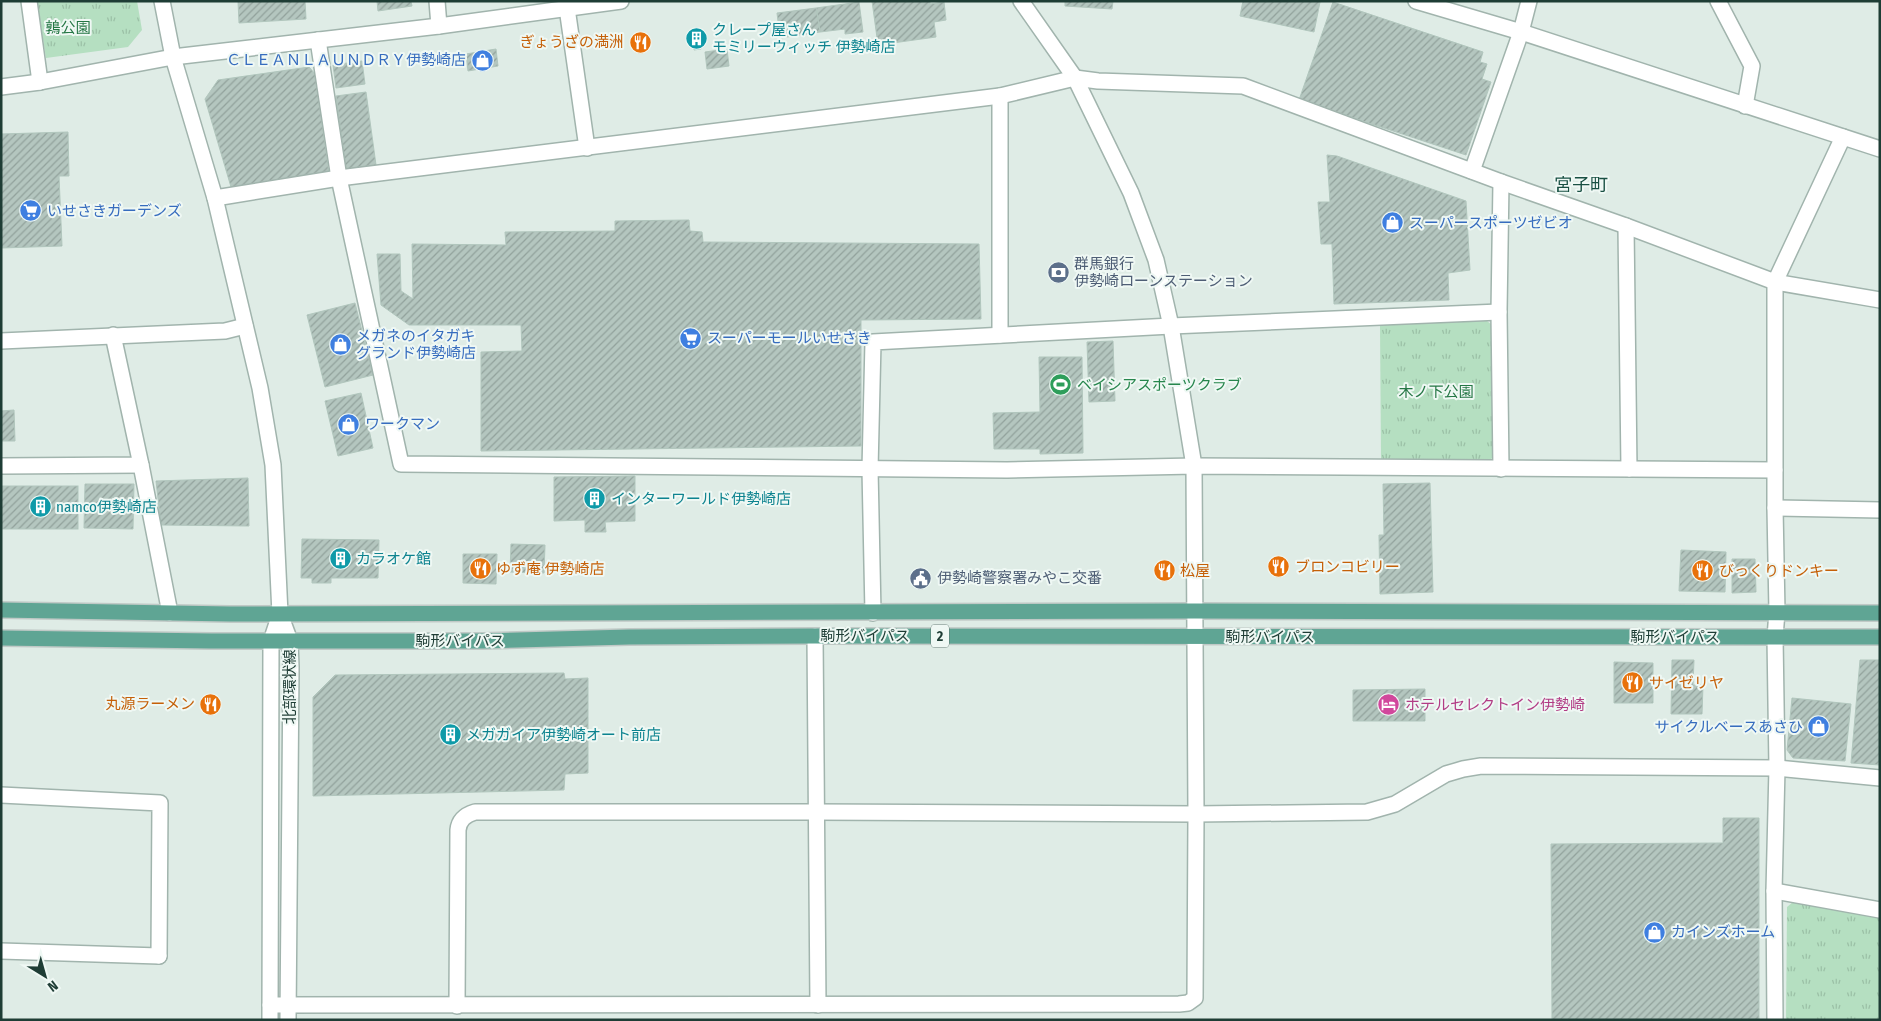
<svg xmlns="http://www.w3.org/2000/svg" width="1881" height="1021" font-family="'Fira Sans Condensed','Noto Sans JP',sans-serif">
  <defs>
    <pattern id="park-tufts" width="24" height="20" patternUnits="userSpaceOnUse" patternTransform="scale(1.25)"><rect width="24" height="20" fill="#b5dfc1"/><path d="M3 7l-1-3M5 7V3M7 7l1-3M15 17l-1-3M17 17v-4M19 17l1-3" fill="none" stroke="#9bc0a6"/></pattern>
    <pattern id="building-hatch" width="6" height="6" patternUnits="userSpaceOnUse" patternTransform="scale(1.25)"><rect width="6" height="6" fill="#b4c6bf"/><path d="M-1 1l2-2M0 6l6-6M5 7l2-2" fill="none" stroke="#92a29c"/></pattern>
  </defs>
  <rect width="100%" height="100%" fill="#dfece6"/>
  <!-- park -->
  <g fill="url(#park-tufts)">
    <path d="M37,1H137L142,30L128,47L46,58Z"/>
    <path d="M1487,321L1492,325V458L1489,462L1381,460L1380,325Z"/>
    <path d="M1793,902L1880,918V1020H1786L1787,907Z"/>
  </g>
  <!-- building -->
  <g fill="url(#building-hatch)" stroke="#b1c6bd">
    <path d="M238,1H305L306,19L239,23Z"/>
    <path d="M377,1H411L412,6L378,11Z"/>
    <path d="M872,1H930V4L944,2L946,20L934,22L936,37L878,45Z"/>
    <path d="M1065,1H1113L1112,9L1065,6Z"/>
    <path d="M1243,1H1317L1320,2L1314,32L1240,16Z"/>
    <path d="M859,2L863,32L845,34V29L820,32L816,8Z"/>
    <path d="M1333,2L1483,52L1480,62L1487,64L1482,79L1491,82L1466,155L1299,100Z"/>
    <path d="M816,8L820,32L780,38L777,13Z"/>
    <path d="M698,29L701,49L694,50L691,30Z"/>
    <path d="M496,49L498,66L468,71L466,54Z"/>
    <path d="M727,49L729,66L707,69L705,52Z"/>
    <path d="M362,61L365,84L336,88L333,65Z"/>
    <path d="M309,67L316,75L329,174L231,187L205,99L218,80Z"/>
    <path d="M366,92L376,165L346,169L336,96Z"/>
    <path d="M68,132L69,176H59L62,246L1,248V134Z"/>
    <path d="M1327,155L1337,156L1466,201L1470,270L1448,273L1449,300L1334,304L1332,244H1321L1318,202H1330Z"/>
    <path d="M689,220L690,231L702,232L703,242L979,244L981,319L861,320V446L481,451V352L522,351L521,325H409L381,305L377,254H400L401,291L413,299L412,244L506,245L505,232L615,231V221Z"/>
    <path d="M355,303L373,375L325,387L307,315Z"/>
    <path d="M1113,341L1115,401L1089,402L1087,342Z"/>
    <path d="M1039,357H1082L1083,453L1040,454V449H994L993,413L1040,412Z"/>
    <path d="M361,393L373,448L338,456L325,401Z"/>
    <path d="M14,410L15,441H1V411Z"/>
    <path d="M635,476V521L605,522L606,532H585V520L554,521V477Z"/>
    <path d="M248,478L249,526L161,525L156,481Z"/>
    <path d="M1430,483L1433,592L1380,594L1379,535H1384L1383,484Z"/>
    <path d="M85,484H134L133,529L84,528Z"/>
    <rect x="1" y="486" width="77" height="43"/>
    <path d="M302,539L379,540L378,578H331V583H312V578H301Z"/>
    <path d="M511,544L545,545L544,573L510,572Z"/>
    <path d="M1681,550L1726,552L1725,592L1679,591Z"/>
    <path d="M463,554H497L496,584L463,583Z"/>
    <path d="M1732,559H1755L1756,592L1732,593Z"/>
    <path d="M1672,660H1694L1693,685H1703L1702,714H1671Z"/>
    <path d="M1860,660H1880V765L1851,763Z"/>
    <path d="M1614,662L1653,663V703H1614Z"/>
    <path d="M564,673L565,679L588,678V773L565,774L564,790L313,796V697L335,675Z"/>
    <path d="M1425,689V721H1353V690Z"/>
    <path d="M1792,698L1851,704L1845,761L1793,758L1787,750Z"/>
    <path d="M1723,818H1759V1020H1552L1551,844L1723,843Z"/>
  </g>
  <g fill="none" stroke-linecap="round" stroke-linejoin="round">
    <defs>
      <g id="minor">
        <path d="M29,1L40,82"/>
        <path d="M437,1L439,26"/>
        <path d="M1718,1L1752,66L1745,106"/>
        <path d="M567,8L587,148"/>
        <path d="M318,40L339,178L401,464L1007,470L1194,466L1775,470"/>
        <path d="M1472,171L1521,32L1529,1"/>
        <path d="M215,198L339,178L1000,96L1075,78L1098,81L1243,86L1501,182L1626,226L1775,282L1880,300"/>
        <path d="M1626,226L1629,469"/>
        <path d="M1000,335V96"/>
        <path d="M1,341L225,331L245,326"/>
        <path d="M141,465L170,613"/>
        <path d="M1,466L141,465L113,335"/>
        <path d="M1501,469L1499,312L1501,182"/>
        <path d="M1775,508L1880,510"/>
        <path d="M1777,612L1775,508V282L1843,137"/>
        <path d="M873,613L870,469L873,342L1171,326L1499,312"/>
        <path d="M815,636L818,1005"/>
        <path d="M1,795L160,803L159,956"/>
        <path d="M1774,891L1880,910"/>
      </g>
      <g id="tertiary">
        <path d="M162,1L173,57L215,198L260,388L273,465L280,614L290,641L291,667L288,1020"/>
        <path d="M1416,1L1521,32L1880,149"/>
        <path d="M1,87L40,82L173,57L439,26L621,1"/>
        <path d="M1,951L159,956"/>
        <path d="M270,1005L1179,1004L1188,1003L1195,998L1196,814L1194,466L1171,326L1156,260L1131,193L1075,78L1021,1"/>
        <path d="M457,1006L458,830C459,820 465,815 475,812H816L1196,814L1367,812L1395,804L1446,774L1463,769L1481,766L1777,768L1880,778"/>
        <path d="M270,1020L271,641L280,614"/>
        <path d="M1775,1020L1774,891L1777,768L1775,637L1777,612"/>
      </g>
      <g id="primary">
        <path d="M1,610L230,614L1194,611L1880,613"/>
        <path d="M1,638L211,641H483L629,637L815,636L1880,637"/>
      </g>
    </defs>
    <!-- minor casing -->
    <use href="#minor" stroke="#a1b4ad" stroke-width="18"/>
    <!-- tertiary casing -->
    <use href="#tertiary" stroke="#a1b4ad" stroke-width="18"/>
    <!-- primary casing -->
    <use href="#primary" stroke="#c0c9c6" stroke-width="18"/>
    <!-- minor -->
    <use href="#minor" stroke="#fff" stroke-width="15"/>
    <!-- tertiary -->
    <use href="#tertiary" stroke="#fff" stroke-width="15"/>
    <!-- primary -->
    <use href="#primary" stroke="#5fa594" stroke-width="15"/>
  </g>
  <!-- icons -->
  <defs>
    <symbol id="building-disc" viewBox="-11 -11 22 22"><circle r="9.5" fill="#0f9aa8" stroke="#eff8f4"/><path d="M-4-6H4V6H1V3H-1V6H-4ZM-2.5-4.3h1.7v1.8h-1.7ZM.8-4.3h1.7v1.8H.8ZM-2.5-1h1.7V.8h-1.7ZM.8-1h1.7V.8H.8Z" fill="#fff"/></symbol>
    <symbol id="restaurant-disc" viewBox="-11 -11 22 22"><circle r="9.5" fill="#e8710a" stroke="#eff8f4"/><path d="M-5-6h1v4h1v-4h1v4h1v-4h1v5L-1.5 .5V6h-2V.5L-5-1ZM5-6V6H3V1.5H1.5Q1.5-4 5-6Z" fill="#fff"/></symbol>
    <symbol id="shop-disc" viewBox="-11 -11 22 22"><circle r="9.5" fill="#3f7fe0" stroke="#eff8f4"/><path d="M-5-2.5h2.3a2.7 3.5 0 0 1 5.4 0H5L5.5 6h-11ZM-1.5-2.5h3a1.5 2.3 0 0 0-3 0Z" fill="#fff"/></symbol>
    <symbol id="supermarket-disc" viewBox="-11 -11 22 22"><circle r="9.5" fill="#3f7fe0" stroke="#eff8f4"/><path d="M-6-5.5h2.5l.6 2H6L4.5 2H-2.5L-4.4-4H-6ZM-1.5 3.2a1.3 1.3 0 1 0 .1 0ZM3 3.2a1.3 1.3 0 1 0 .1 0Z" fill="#fff"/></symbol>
    <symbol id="bank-disc" viewBox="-11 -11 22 22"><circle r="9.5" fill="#5c6f8a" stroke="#eff8f4"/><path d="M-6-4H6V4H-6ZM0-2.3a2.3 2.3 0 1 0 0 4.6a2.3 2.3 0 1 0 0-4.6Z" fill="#fff"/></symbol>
    <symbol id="stadium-disc" viewBox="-11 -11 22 22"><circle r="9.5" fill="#2e9e5b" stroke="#eff8f4"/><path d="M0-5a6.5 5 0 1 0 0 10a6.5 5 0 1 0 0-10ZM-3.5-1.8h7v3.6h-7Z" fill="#fff"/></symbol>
    <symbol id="civic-disc" viewBox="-11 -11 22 22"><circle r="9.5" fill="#5c6f8a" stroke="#eff8f4"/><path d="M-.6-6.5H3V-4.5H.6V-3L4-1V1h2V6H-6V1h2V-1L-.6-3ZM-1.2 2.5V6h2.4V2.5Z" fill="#fff"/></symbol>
    <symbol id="hotel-disc" viewBox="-11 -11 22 22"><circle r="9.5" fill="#d1479c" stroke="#eff8f4"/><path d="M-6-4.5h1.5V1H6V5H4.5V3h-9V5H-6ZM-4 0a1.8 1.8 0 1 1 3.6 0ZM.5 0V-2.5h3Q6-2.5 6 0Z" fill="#fff"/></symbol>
  </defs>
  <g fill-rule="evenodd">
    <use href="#building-disc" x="684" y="26" width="25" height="25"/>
    <use href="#restaurant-disc" x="628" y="30" width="25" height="25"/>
    <use href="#shop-disc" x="470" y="48" width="25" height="25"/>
    <use href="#supermarket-disc" x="18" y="198" width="25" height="25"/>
    <use href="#shop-disc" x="1380" y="210" width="25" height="25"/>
    <use href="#bank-disc" x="1046" y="260" width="25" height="25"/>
    <use href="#supermarket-disc" x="678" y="326" width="25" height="25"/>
    <use href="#shop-disc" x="328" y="332" width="25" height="25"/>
    <use href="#stadium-disc" x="1048" y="372" width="25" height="25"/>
    <use href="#shop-disc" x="336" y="412" width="25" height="25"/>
    <use href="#building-disc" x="582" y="486" width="25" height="25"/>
    <use href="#building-disc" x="28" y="494" width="25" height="25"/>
    <use href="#building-disc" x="328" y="546" width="25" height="25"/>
    <use href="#restaurant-disc" x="1266" y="554" width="25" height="25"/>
    <use href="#restaurant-disc" x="468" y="556" width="25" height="25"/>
    <use href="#restaurant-disc" x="1152" y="558" width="25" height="25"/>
    <use href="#restaurant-disc" x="1690" y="558" width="25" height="25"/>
    <use href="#civic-disc" x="908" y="566" width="25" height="25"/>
    <use href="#restaurant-disc" x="1620" y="670" width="25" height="25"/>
    <use href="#restaurant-disc" x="198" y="692" width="25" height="25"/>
    <use href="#hotel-disc" x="1376" y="692" width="25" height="25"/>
    <use href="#shop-disc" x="1806" y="714" width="25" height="25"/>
    <use href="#building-disc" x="438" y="722" width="25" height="25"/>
    <use href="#shop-disc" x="1642" y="920" width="25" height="25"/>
  </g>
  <g text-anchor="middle" stroke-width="4" stroke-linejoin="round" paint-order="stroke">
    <!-- shield labels -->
    <rect fill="#eff8f4" stroke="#5d756e" stroke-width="1" x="931" y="624.5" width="18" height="23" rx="4"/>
    <g font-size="14" font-weight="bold" fill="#1e3d35">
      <text x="940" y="641">2</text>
    </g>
    <!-- park labels -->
    <g font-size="15" fill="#257745" stroke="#eff8f4">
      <text x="68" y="33">鶉公園</text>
      <text x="1436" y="397">木ノ下公園</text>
    </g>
    <!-- culture labels -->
    <g font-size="15" fill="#0d838f" stroke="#eff8f4" text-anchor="start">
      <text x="712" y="35">クレープ屋さん<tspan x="712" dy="17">モミリーウィッチ 伊勢崎店</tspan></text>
      <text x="611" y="504">インターワールド伊勢崎店</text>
      <text x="56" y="512">namco伊勢崎店</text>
      <text x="356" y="564">カラオケ館</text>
      <text x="466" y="740">メガガイア伊勢崎オート前店</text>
    </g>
    <!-- food labels -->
    <g font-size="15" fill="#c56008" stroke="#eff8f4" text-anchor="start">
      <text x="624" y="47" text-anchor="end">ぎょうざの満洲</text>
      <text x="1295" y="572">ブロンコビリー</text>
      <text x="496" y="574">ゆず庵 伊勢崎店</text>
      <text x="1180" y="576">松屋</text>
      <text x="1719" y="576">びっくりドンキー</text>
      <text x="1649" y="688">サイゼリヤ</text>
      <text x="195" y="709" text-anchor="end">丸源ラーメン</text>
    </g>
    <!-- shop labels -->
    <g font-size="15" fill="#366cbe" stroke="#eff8f4" text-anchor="start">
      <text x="466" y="65" text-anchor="end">ＣＬＥＡＮＬＡＵＮＤＲＹ伊勢崎店</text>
      <text x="47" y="216">いせさきガーデンズ</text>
      <text x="1409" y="228">スーパースポーツゼビオ</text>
      <text x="356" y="341">メガネのイタガキ<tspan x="356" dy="17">グランド伊勢崎店</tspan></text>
      <text x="707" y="343">スーパーモールいせさき</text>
      <text x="365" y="429">ワークマン</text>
      <text x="1803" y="732" text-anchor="end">サイクルベースあさひ</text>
      <text x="1671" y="937">カインズホーム</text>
    </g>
    <!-- service labels -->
    <g font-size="15" fill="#4e5e75" stroke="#eff8f4" text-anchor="start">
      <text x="1074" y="269">群馬銀行<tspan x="1074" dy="17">伊勢崎ローンステーション</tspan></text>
      <text x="937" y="583">伊勢崎警察署みやこ交番</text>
    </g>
    <!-- leisure labels -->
    <g font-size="15" fill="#27864d" stroke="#eff8f4" text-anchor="start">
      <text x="1077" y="390">ベイシアスポーツクラブ</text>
    </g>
    <!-- street labels -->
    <g font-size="15" fill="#1e3d35" stroke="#eff8f4">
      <text x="865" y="641">駒形バイパス</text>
      <text x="1270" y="642">駒形バイパス</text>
      <text x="1675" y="642">駒形バイパス</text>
      <text x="460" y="646">駒形バイパス</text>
      <text transform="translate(290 687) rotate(-90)" y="5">北部環状線</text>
    </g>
    <!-- hotel labels -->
    <g font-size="15" fill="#b23c85" stroke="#eff8f4" text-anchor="start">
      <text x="1405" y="710">ホテルセレクトイン伊勢崎</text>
    </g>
    <!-- quarter labels -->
    <g font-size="18" fill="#195043" stroke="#eff8f4">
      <text x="1581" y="191">宮子町</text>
    </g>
  </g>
  <!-- border -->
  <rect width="1881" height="1021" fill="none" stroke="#1e3d35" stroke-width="5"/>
  <!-- north arrow -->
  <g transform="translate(45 976) rotate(143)" stroke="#eff8f4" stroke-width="4" paint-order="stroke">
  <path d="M0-4L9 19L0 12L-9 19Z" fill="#1e3d35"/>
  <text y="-8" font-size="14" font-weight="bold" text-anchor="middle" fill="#1e3d35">N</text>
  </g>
</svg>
